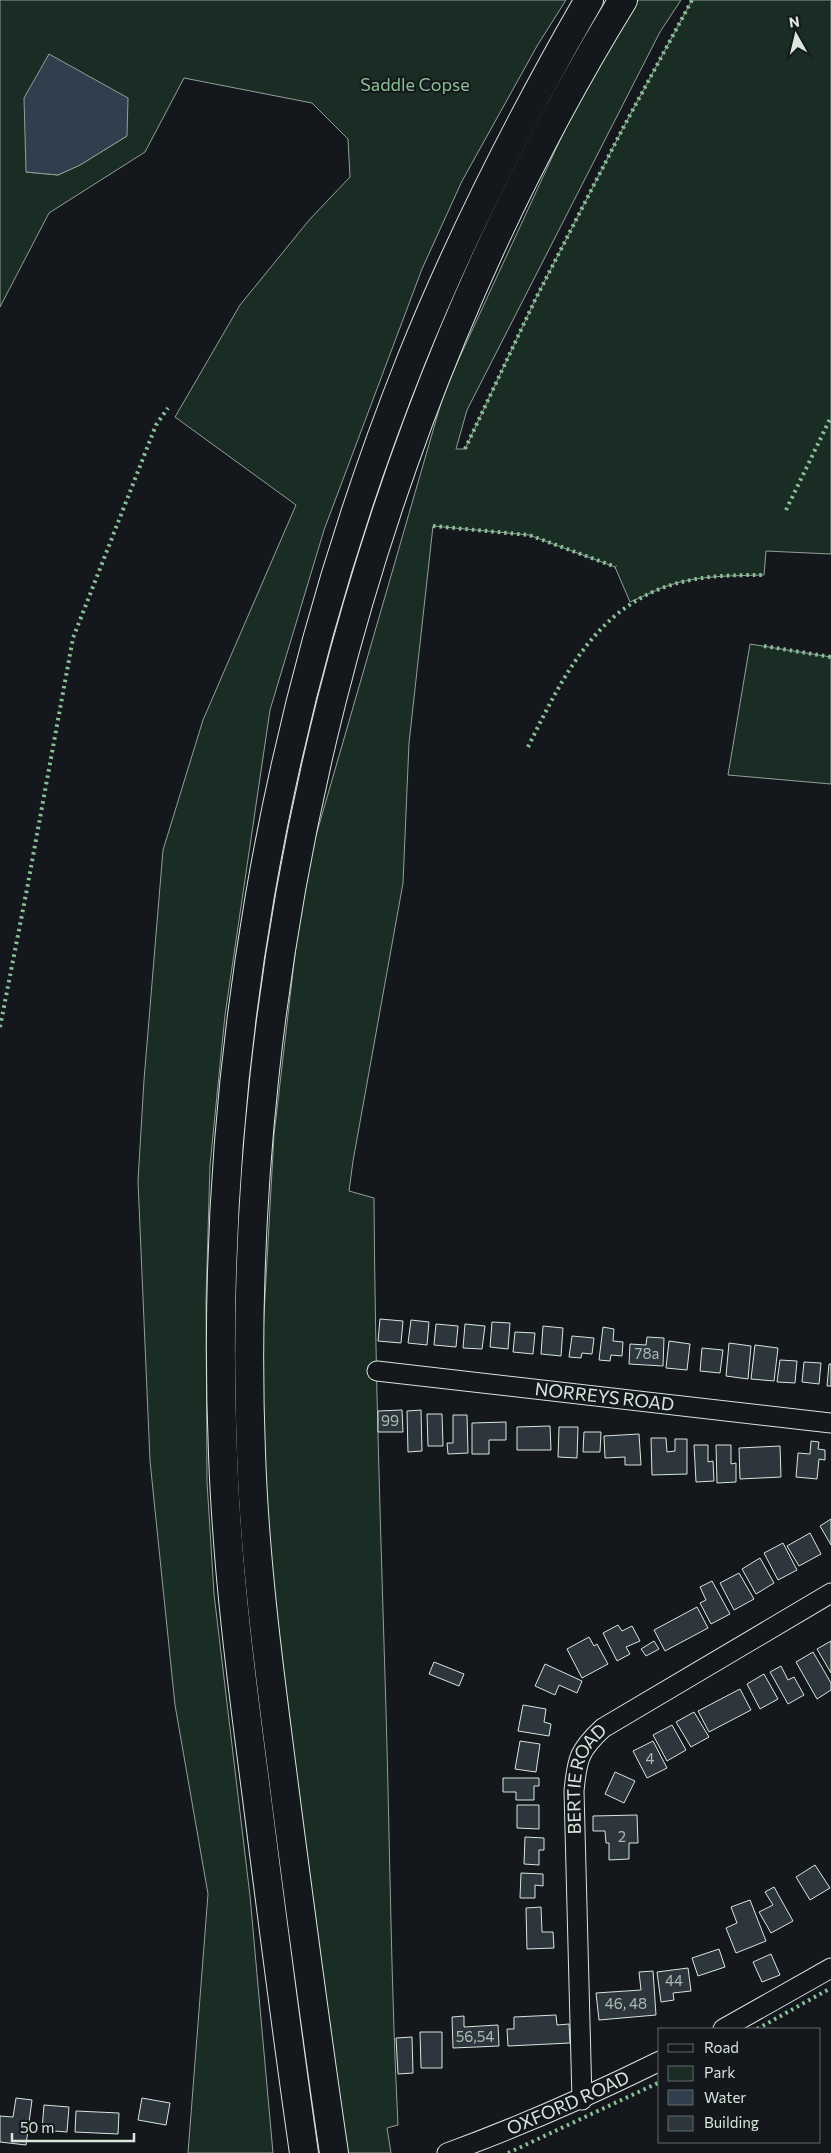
<svg xmlns="http://www.w3.org/2000/svg" width="831" height="2153" font-family="Commissioner,sans-serif">
  <rect width="100%" height="100%" fill="#14181c"/>
  <!-- green -->
  <g fill="#1a2d24" stroke="#939e99" fill-rule="evenodd">
    <path d="M0,0H566L537,46L462,181L422,269L324,530L270,710L225,1015L210,1165L206,1300L207,1482L214,1594L250,1896L273,2153H188L208,1894L175,1705L150,1461L138,1181L144,1080L163,850L203,720L296,505L175,417L240,305L310,219L350,177L348,139L312,103L184,78L145,152L49,213L0,307ZM127,136L80,165L58,175L26,172Z"/>
    <path d="M638,0H681L660,32L467,410L456,449H465L535,300L623,128L692,0H831V554L766,551L764,575C733,576 700,575 670,585C657,589 643,597 630,602L615,567L529,535L433,526L409,743L403,883L353,1161L349,1191L374,1198C375,1369 381,1540 386,1710C390,1849 391,1987 398,2125L387,2128L391,2153H343L305,1867L280,1642L264,1495L260,1387L274,1135L304,877L445,389L579,99Z"/>
    <path d="M750,644L831,657V784L728,775Z"/>
  </g>
  <!-- water -->
  <path fill="#2f3f4d" stroke="#939e99" d="M49,54L128,98L127,136L80,165L58,175L26,172L24,98Z"/>
  <!-- building -->
  <g fill="#2c363c" stroke="#d8e6dc">
    <path d="M380,1319L403,1321L401,1343L378,1341Z"/>
    <path d="M411,1320L429,1322L427,1345L408,1343Z"/>
    <path d="M492,1322L510,1323L508,1349L490,1347Z"/>
    <path d="M436,1324L458,1326L456,1347L434,1345Z"/>
    <path d="M465,1324L485,1326L482,1349L463,1348Z"/>
    <path d="M543,1326L563,1328L561,1356L541,1354Z"/>
    <path d="M603,1327L614,1329L613,1341L623,1342L622,1356L611,1355L610,1361L599,1360Z"/>
    <path d="M515,1332L535,1333L533,1354L513,1352Z"/>
    <path d="M572,1336L594,1338L592,1354L582,1353L581,1358L569,1357Z"/>
    <path d="M647,1337L664,1338L663,1366L629,1364L630,1344L646,1345Z"/>
    <path d="M669,1341L690,1344L687,1370L666,1368Z"/>
    <path d="M729,1343L751,1346L748,1379L726,1376Z"/>
    <path d="M755,1345L778,1348L774,1381L751,1379Z"/>
    <path d="M702,1348L723,1350L720,1373L700,1371Z"/>
    <path d="M780,1360L797,1361L795,1383L777,1382Z"/>
    <path d="M804,1362L821,1363L819,1384L802,1382Z"/>
    <path d="M829,1364H831V1386H827Z"/>
    <path d="M402,1410L403,1432H378V1411Z"/>
    <path d="M421,1410L422,1451L408,1452L407,1411Z"/>
    <path d="M427,1414H442L443,1446H428Z"/>
    <path d="M453,1415H467L468,1453L448,1454L447,1443H453Z"/>
    <path d="M506,1422V1440H489V1454H472V1423Z"/>
    <path d="M550,1426L551,1450H517V1427Z"/>
    <path d="M559,1427H578L577,1458L558,1457Z"/>
    <path d="M584,1432H601L600,1452H583Z"/>
    <path d="M639,1434L641,1465H625V1457L605,1458L604,1436Z"/>
    <path d="M651,1438H666L667,1452L675,1451V1439H687V1474L652,1475Z"/>
    <path d="M811,1441L819,1442L818,1449L825,1450V1460L819,1459L817,1479L796,1477L798,1453L810,1454Z"/>
    <path d="M694,1445H708V1462L713,1461L714,1481L696,1482Z"/>
    <path d="M716,1445H731V1464L736,1463V1482L717,1483Z"/>
    <path d="M780,1446L781,1477L740,1479L739,1448Z"/>
    <path d="M831,1519V1545L820,1526Z"/>
    <path d="M810,1533L821,1554L799,1566L787,1546Z"/>
    <path d="M783,1543L797,1570L778,1580L764,1553Z"/>
    <path d="M760,1558L774,1583L756,1594L742,1569Z"/>
    <path d="M739,1573L754,1599L734,1610L720,1583Z"/>
    <path d="M712,1581L730,1614L711,1624L700,1603L706,1600L700,1587Z"/>
    <path d="M697,1607L708,1628L665,1651L654,1630Z"/>
    <path d="M618,1625L622,1631L632,1626L640,1641L626,1647L630,1654L617,1661L603,1633Z"/>
    <path d="M589,1637L594,1646L597,1644L608,1664L582,1678L567,1649Z"/>
    <path d="M654,1641L659,1649L646,1656L641,1649Z"/>
    <path d="M831,1641V1673L817,1649Z"/>
    <path d="M813,1652L831,1683V1690L817,1699L796,1662Z"/>
    <path d="M434,1662L464,1674L459,1686L429,1674Z"/>
    <path d="M545,1664L582,1681L577,1693L559,1685L555,1695L535,1686Z"/>
    <path d="M781,1666L788,1680L794,1677L804,1695L788,1704L770,1672Z"/>
    <path d="M764,1674L778,1699L760,1709L747,1684Z"/>
    <path d="M740,1689L751,1710L709,1732L698,1711Z"/>
    <path d="M523,1705L546,1709L544,1722L551,1724L549,1736L518,1731Z"/>
    <path d="M694,1712L709,1737L691,1747L676,1722Z"/>
    <path d="M672,1725L686,1750L667,1761L653,1735Z"/>
    <path d="M520,1741L540,1744L536,1772L515,1769Z"/>
    <path d="M653,1741L667,1768L647,1778L633,1751Z"/>
    <path d="M615,1772L635,1781L624,1803L605,1794Z"/>
    <path d="M503,1778H539V1786H534V1800H516V1792H503Z"/>
    <path d="M517,1805H539V1829L517,1828Z"/>
    <path d="M637,1815L638,1843H629V1859L609,1860V1843H606L605,1831H593V1816Z"/>
    <path d="M525,1837L544,1838V1850H539V1865L524,1864Z"/>
    <path d="M815,1865L830,1888L810,1900L796,1877Z"/>
    <path d="M521,1873L543,1874V1886L535,1885V1898H520Z"/>
    <path d="M774,1887L793,1921L771,1933L759,1912L773,1905L765,1892Z"/>
    <path d="M750,1900L766,1941L736,1953L726,1928L737,1923L731,1907Z"/>
    <path d="M541,1907L542,1932H553L554,1948L527,1949L526,1908Z"/>
    <path d="M719,1949L725,1967L698,1976L692,1958Z"/>
    <path d="M771,1954L780,1975L762,1982L753,1962Z"/>
    <path d="M688,1968L691,1991L673,1993L674,2000L661,2002L657,1972Z"/>
    <path d="M653,1971L656,2015L599,2020L596,1993L641,1990L639,1972Z"/>
    <path d="M556,2015L557,2025L569,2024L570,2043L508,2046L507,2029H514V2017Z"/>
    <path d="M464,2016V2027L498,2025L499,2046L453,2048L452,2017Z"/>
    <path d="M420,2032H442V2068H421Z"/>
    <path d="M412,2037L413,2073L398,2074L396,2038Z"/>
    <path d="M16,2098L32,2100L26,2145L0,2142V2116L13,2117Z"/>
    <path d="M142,2098L170,2103L166,2125L138,2120Z"/>
    <path d="M44,2105L69,2107L67,2132L42,2130Z"/>
    <path d="M76,2111L119,2113L118,2134L75,2132Z"/>
  </g>
  <g fill="none" stroke-linecap="round" stroke-linejoin="round">
    <defs>
      <g id="minor">
        <path id="s1" d="M377,1371L831,1423"/>
        <path d="M723,2029L831,1968"/>
        <path id="s2" d="M582,2100L574,1791C577,1759 579,1750 603,1728L831,1593"/>
        <path id="s3" d="M447,2153C521,2126 589,2096 660,2061"/>
      </g>
      <g id="highway">
        <path d="M304,2153C287,2035 272,1917 257,1798C242,1684 227,1570 223,1454C208,1082 273,706 411,360C461,236 522,116 589,0"/>
        <path d="M334,2153C317,2039 302,1924 287,1809C272,1691 255,1573 251,1453C232,957 362,424 623,0"/>
      </g>
    </defs>
    <!-- minor casing -->
    <use href="#minor" stroke="#d8e6dc" stroke-width="21"/>
    <!-- highway casing -->
    <use href="#highway" stroke="#d8e6dc" stroke-width="30"/>
    <!-- minor -->
    <use href="#minor" stroke="#14181c" stroke-width="19"/>
    <!-- highway -->
    <use href="#highway" stroke="#14181c" stroke-width="28"/>
    <!-- hedge -->
    <g stroke="#8ac095" stroke-width="4" stroke-dasharray="2.5 4" stroke-linecap="butt">
      <path d="M465,449L535,300L623,128L692,0"/>
      <path d="M786,510L831,417"/>
      <path d="M433,526L529,535L616,567"/>
      <path d="M764,646L831,657"/>
      <path d="M528,747C565,672 601,597 691,580C715,575 740,575 764,575"/>
      <path d="M0,1027L27,889L73,638L156,425L168,408"/>
      <path d="M757,2029L831,1988"/>
      <path d="M508,2153L660,2082"/>
    </g>
  </g>
  <g text-anchor="middle" stroke-width="4" stroke-linejoin="round" paint-order="stroke">
    <!-- number labels -->
    <g font-size="15" fill="#adbab4">
      <text x="647" y="1359">78a</text>
      <text x="390" y="1426">99</text>
      <text x="650" y="1764">4</text>
      <text x="622" y="1842">2</text>
      <text x="674" y="1986">44</text>
      <text x="626" y="2009">46, 48</text>
      <text x="475" y="2042">56,54</text>
    </g>
    <!-- park labels -->
    <g font-size="18" fill="#8ac095" stroke="#14181c">
      <text x="415" y="91">Saddle Copse</text>
    </g>
    <!-- street labels -->
    <g font-size="18" fill="#d8e6dc" stroke="#14181c">
      <text dy="6" stroke="none"><textPath href="#s1" startOffset="229">NORREYS ROAD</textPath></text>
      <text dy="6" stroke="none"><textPath href="#s2" startOffset="324">BERTIE ROAD</textPath></text>
      <text dy="6" stroke="none"><textPath href="#s3" startOffset="131">OXFORD ROAD</textPath></text>
    </g>
  </g>
  <!-- legend -->
  <rect x="658" y="2028" width="162" height="115" fill="#14181c" stroke="#626a69"/>
  <rect x="668" y="2044" width="25" height="8" fill="#14181c" stroke="#626a69"/>
  <text x="704" y="2053" font-size="15" fill="#d8e6dc">Road</text>
  <rect x="668" y="2066" width="25" height="15" fill="#1a2d24" stroke="#626a69"/>
  <text x="704" y="2078" font-size="15" fill="#d8e6dc">Park</text>
  <rect x="668" y="2090" width="25" height="15" fill="#2f3f4d" stroke="#626a69"/>
  <text x="704" y="2103" font-size="15" fill="#d8e6dc">Water</text>
  <rect x="668" y="2116" width="25" height="15" fill="#2c363c" stroke="#626a69"/>
  <text x="704" y="2128" font-size="15" fill="#d8e6dc">Building</text>
  <!-- north arrow -->
  <g transform="translate(796 35) rotate(352)" stroke="#14181c" stroke-width="4" paint-order="stroke">
  <path d="M0-4L9 19L0 12L-9 19Z" fill="#d8e6dc"/>
  <text y="-8" font-size="14" font-weight="bold" text-anchor="middle" fill="#d8e6dc">N</text>
  </g>
  <!-- scale -->
  <path d="M12 2133v8h122v-8" fill="none" stroke="#d8e6dc" stroke-width="2.5"/>
  <text x="20" y="2133" font-size="15" fill="#d8e6dc" stroke="#14181c" stroke-width="4" paint-order="stroke">50 m</text>
</svg>
